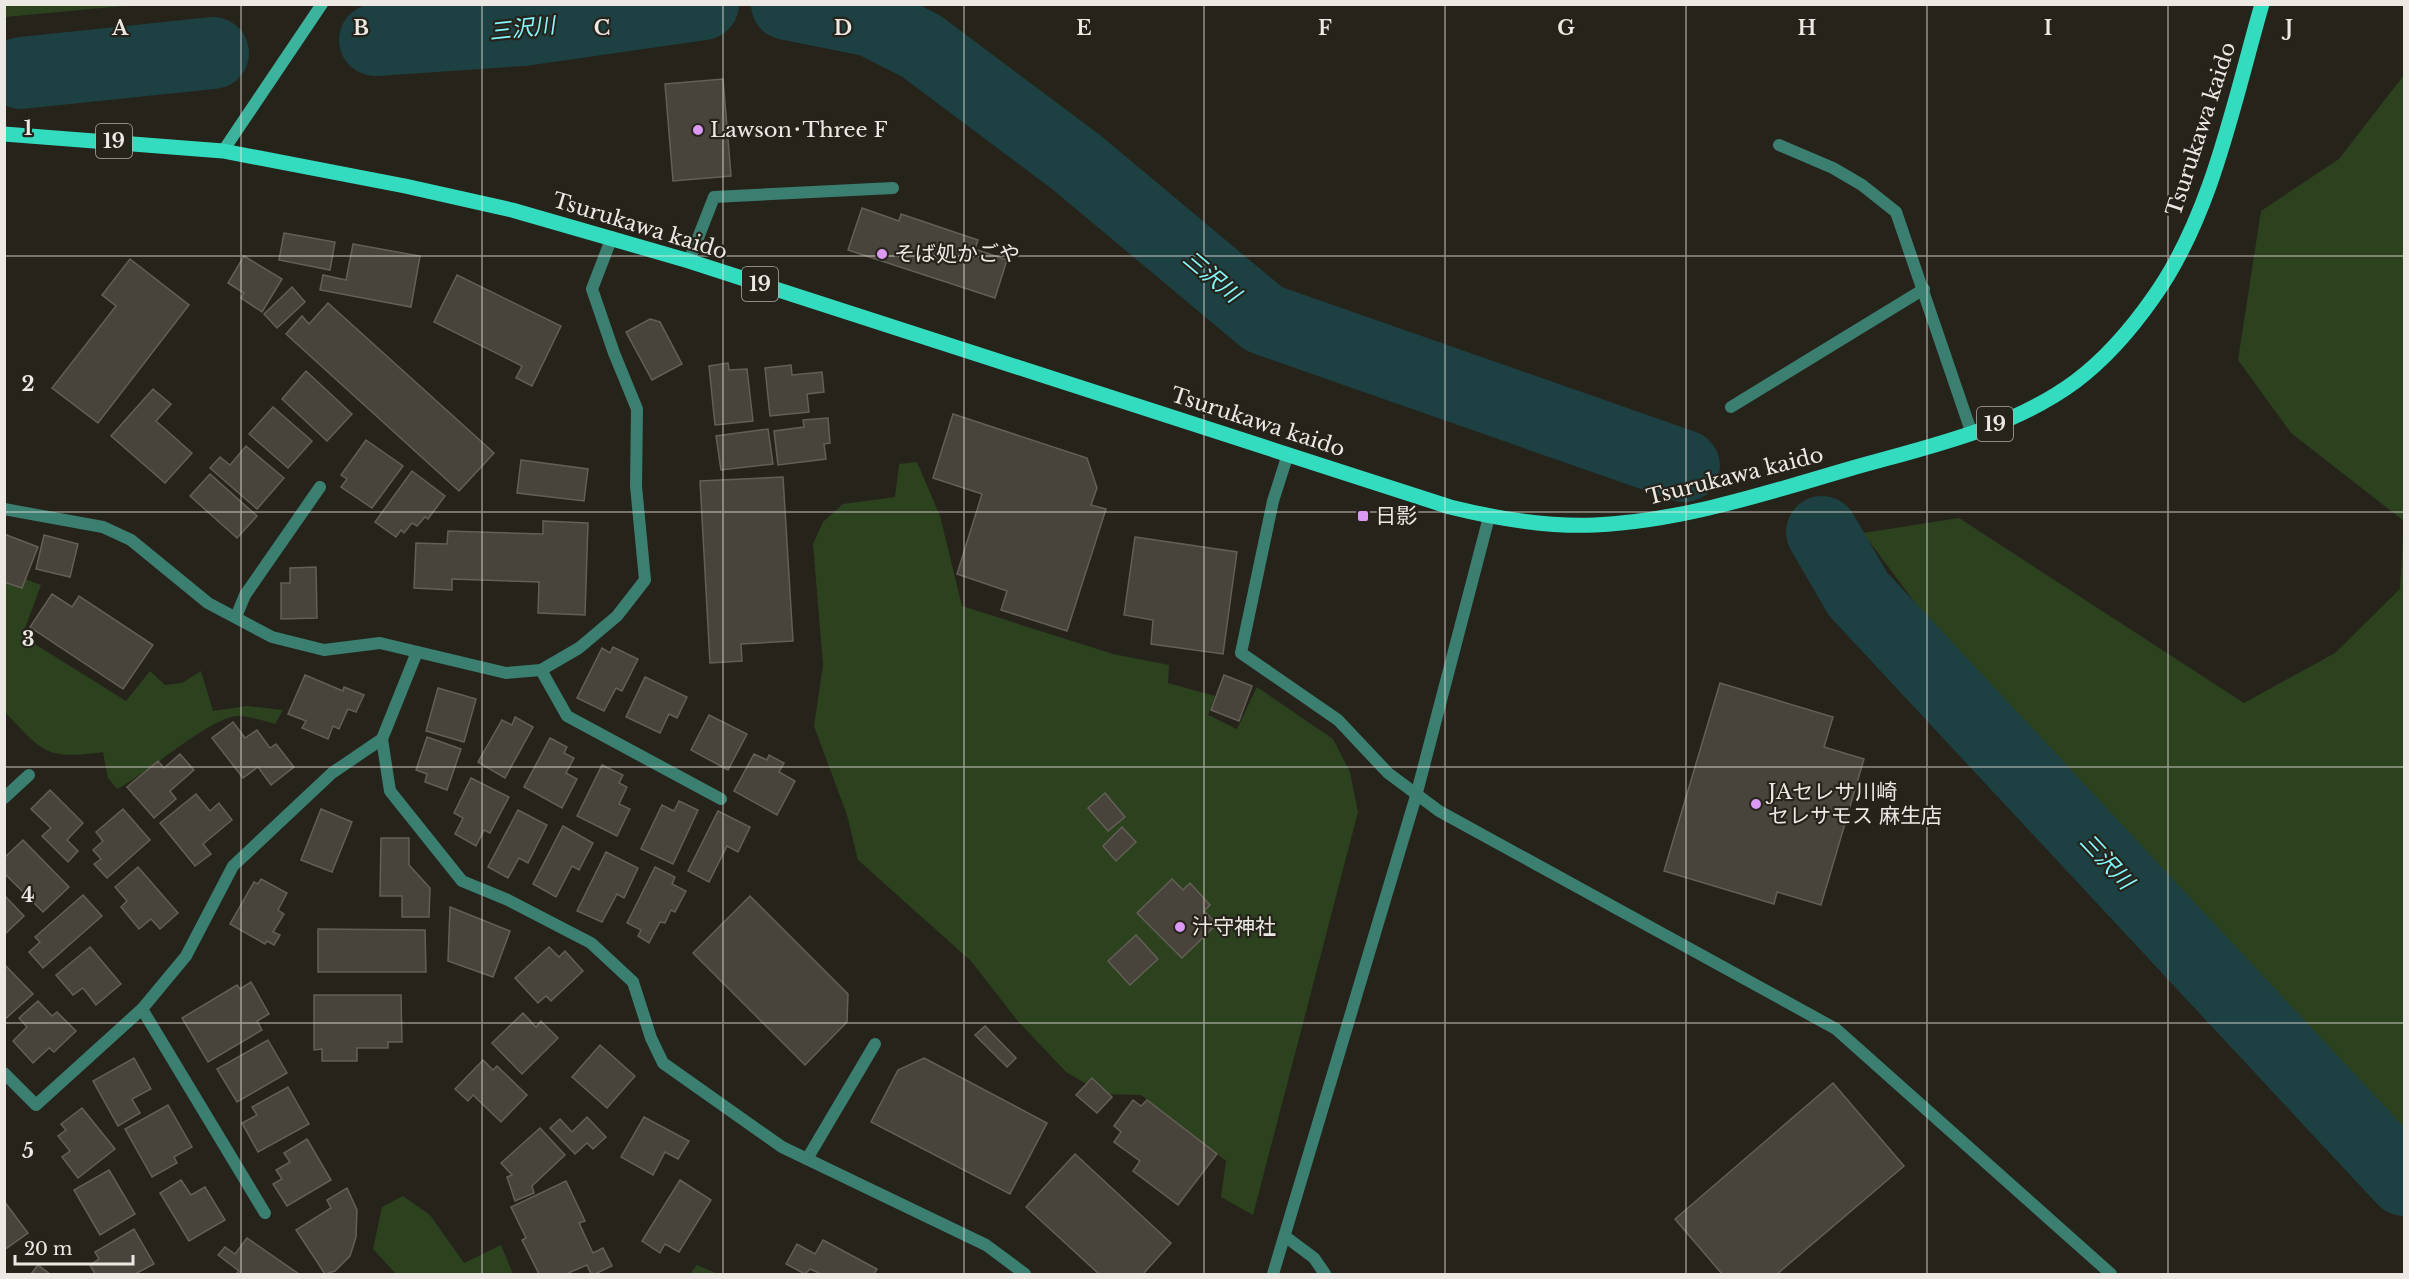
<svg xmlns="http://www.w3.org/2000/svg" width="2409" height="1279" font-family="'Libre Baskerville','Noto Sans JP',serif">
  <rect width="100%" height="100%" fill="#26231b"/>
  <!-- green -->
  <g fill="#2c421f">
    <path d="M5,4H134V5L5,17Z"/>
    <path d="M2404,75V1179L2281,1092L1863,533L1959,518L2244,703L2335,653L2400,589L2404,521L2291,433L2238,360L2261,211L2339,159Z"/>
    <path d="M917,462L940,516L962,606L1113,654L1169,665L1168,683L1215,696L1208,715L1237,729L1257,687L1333,739L1350,772L1358,812L1253,1215L1221,1197L1226,1161L1141,1095L1104,1094L1066,1072L1017,1020L971,961L858,860L847,815L814,726L823,665L813,544L823,522L843,504L895,497L899,464Z"/>
    <path d="M4,571L41,585L22,636L126,701L150,671L165,685L182,683L201,671L213,711L247,706L283,710L275,724C263,721 249,716 238,716C211,716 146,775 117,789L108,778L103,752C45,760 43,752 5,712Z"/>
    <path d="M403,1196L430,1215L464,1263L501,1245L513,1274H396L373,1249L382,1207Z"/>
    <path d="M697,1265L718,1274H690Z"/>
  </g>
  <g fill="none" stroke-linecap="round" stroke-linejoin="round">
    <!-- river -->
    <g stroke="#1d4042" stroke-width="72">
      <path d="M787,4L872,21L921,46L1076,162L1264,319L1684,466"/>
      <path d="M375,40L522,30L703,4"/>
      <path d="M21,73L213,53"/>
      <path d="M1822,532L1858,594L2404,1180"/>
    </g>
  </g>
  <!-- building -->
  <g fill="#48443b" stroke="#645f56" stroke-width="1.5">
    <path d="M723,79L731,176L673,181L665,84Z"/>
    <path d="M862,208L899,221L901,214L978,240L975,249L1007,260L995,298L848,250Z"/>
    <path d="M284,233L335,242L330,270L279,260Z"/>
    <path d="M353,244L420,256L411,307L320,290L323,275L346,280Z"/>
    <path d="M244,256L282,279L262,312L241,298L244,293L228,283Z"/>
    <path d="M130,259L189,305L98,423L52,388L116,306L102,295Z"/>
    <path d="M457,275L561,326L532,386L516,378L522,366L434,322Z"/>
    <path d="M292,287L305,302L277,328L264,314Z"/>
    <path d="M328,303L494,453L459,491L286,334L302,316L309,324Z"/>
    <path d="M650,319L660,322L682,364L652,380L626,332Z"/>
    <path d="M728,363L729,370L747,369L753,421L715,425L709,366Z"/>
    <path d="M791,365L792,375L822,372L824,392L807,394L809,412L770,416L765,368Z"/>
    <path d="M306,371L352,414L327,441L282,399Z"/>
    <path d="M153,389L171,404L156,421L192,453L165,483L111,436Z"/>
    <path d="M273,407L312,441L288,468L249,434Z"/>
    <path d="M953,414L1087,458L1097,488L1091,505L1106,509L1067,631L1001,610L1007,591L957,574L982,494L933,478Z"/>
    <path d="M828,418L830,443L824,444L826,459L778,465L774,431L804,427L803,420Z"/>
    <path d="M768,429L773,464L721,470L716,436Z"/>
    <path d="M366,440L403,466L372,508L341,487L347,479L341,475Z"/>
    <path d="M246,446L284,478L257,509L210,468L220,457L230,465Z"/>
    <path d="M521,460L588,469L584,501L517,493Z"/>
    <path d="M412,471L445,496L428,519L425,517L417,526L412,523L404,533L401,530L396,537L375,522Z"/>
    <path d="M210,474L257,516L237,538L190,496Z"/>
    <path d="M783,477L793,641L741,644L742,661L710,663L700,481Z"/>
    <path d="M543,521L588,523L585,615L538,613L539,582L452,579V590L414,588L416,543L447,544L448,531L543,534Z"/>
    <path d="M4,534L38,547L22,588L4,582Z"/>
    <path d="M44,535L78,544L70,577L36,569Z"/>
    <path d="M1135,537L1237,552L1223,654L1151,644L1153,620L1124,615Z"/>
    <path d="M316,567L317,618L281,619V583H290V568Z"/>
    <path d="M52,594L72,607L79,596L153,645L123,689L30,627Z"/>
    <path d="M613,647L638,659L622,691L616,688L604,711L577,698L602,648L610,653Z"/>
    <path d="M305,675L343,691L344,687L364,695L356,712L348,709L339,729L333,726L328,739L302,728L306,721L288,714Z"/>
    <path d="M1224,675L1252,686L1239,721L1211,710Z"/>
    <path d="M645,677L687,697L677,718L669,714L660,733L626,717Z"/>
    <path d="M1720,683L1833,717L1824,747L1864,759L1821,905L1777,892L1774,904L1664,871Z"/>
    <path d="M438,688L476,699L464,742L426,731Z"/>
    <path d="M709,715L747,734L728,770L691,750Z"/>
    <path d="M515,717L533,727L505,778L478,762L502,720L512,725Z"/>
    <path d="M233,722L245,738L257,730L270,748L276,744L294,767L271,785L258,767L243,778L212,738Z"/>
    <path d="M427,737L461,749L447,790L425,782L427,774L416,770Z"/>
    <path d="M550,738L567,747L564,753L574,758L566,773L577,779L562,808L524,787Z"/>
    <path d="M180,754L194,770L170,791L176,799L154,818L127,787L158,761L164,768Z"/>
    <path d="M754,754L767,760L769,755L784,763L779,772L795,781L777,815L734,791Z"/>
    <path d="M602,765L623,775L619,783L627,787L619,804L630,809L617,836L577,816Z"/>
    <path d="M471,778L509,797L490,833L484,830L476,846L455,834L463,818L454,813Z"/>
    <path d="M50,790L83,823L67,840L78,851L68,862L42,836L51,828L31,809Z"/>
    <path d="M1105,793L1125,817L1108,831L1088,808Z"/>
    <path d="M196,794L210,811L219,803L232,820L203,844L211,854L195,866L160,823Z"/>
    <path d="M679,801L698,810L673,864L641,849L662,805L674,811Z"/>
    <path d="M123,809L150,840L107,878L94,864L101,859L93,850L103,841L96,832Z"/>
    <path d="M321,809L352,822L332,872L301,860Z"/>
    <path d="M518,810L547,825L528,863L519,858L508,878L488,867Z"/>
    <path d="M718,811L750,827L738,852L727,846L709,882L688,871Z"/>
    <path d="M563,826L593,843L579,870L572,866L556,897L533,884Z"/>
    <path d="M1122,827L1136,842L1116,861L1103,846Z"/>
    <path d="M381,838H409V865L430,888L429,917H402V896H380Z"/>
    <path d="M23,840L69,887L43,912L4,873V858Z"/>
    <path d="M606,852L638,868L624,898L617,894L602,922L577,911Z"/>
    <path d="M138,867L178,913L160,929L151,919L139,929L121,907L127,901L115,887Z"/>
    <path d="M655,867L675,877L672,884L686,891L675,912L671,910L665,923L660,922L649,943L638,936L641,930L627,923Z"/>
    <path d="M261,879L287,893L278,910L284,914L273,932L280,935L274,945L267,941L265,944L230,924L254,882L258,884Z"/>
    <path d="M1172,879L1183,890L1190,883L1210,905L1204,911L1217,924L1182,958L1137,913Z"/>
    <path d="M4,895L24,916L4,935Z"/>
    <path d="M83,895L102,916L43,968L29,952L40,942L35,937Z"/>
    <path d="M750,896L848,994L847,1022L805,1065L693,953Z"/>
    <path d="M450,907L510,931L493,977L448,961Z"/>
    <path d="M318,929L425,930L426,972H318Z"/>
    <path d="M1136,935L1158,959L1130,985L1108,961Z"/>
    <path d="M90,947L121,984L96,1005L83,988L73,995L56,975Z"/>
    <path d="M549,947L559,957L565,951L583,971L551,1001L546,996L538,1003L515,978Z"/>
    <path d="M4,964L33,994L4,1020Z"/>
    <path d="M251,982L269,1014L257,1021L262,1030L208,1062L182,1018L237,985L240,989Z"/>
    <path d="M314,995H401L402,1042H388V1048H357V1061H322V1049L314,1050Z"/>
    <path d="M38,1001L52,1016L57,1012L76,1031L54,1052L49,1048L33,1063L13,1041L27,1027L19,1018Z"/>
    <path d="M523,1013L536,1027L541,1021L558,1038L522,1074L492,1043Z"/>
    <path d="M985,1026L1016,1058L1007,1067L975,1035Z"/>
    <path d="M268,1040L287,1073L237,1102L217,1069Z"/>
    <path d="M600,1045L635,1076L607,1108L572,1077Z"/>
    <path d="M134,1058L151,1089L132,1099L140,1113L118,1126L93,1081Z"/>
    <path d="M924,1058L1047,1123L1010,1194L871,1122L898,1070Z"/>
    <path d="M483,1060L493,1070L497,1066L527,1095L501,1122L473,1095L468,1101L455,1089Z"/>
    <path d="M1092,1078L1112,1097L1097,1113L1076,1095Z"/>
    <path d="M1833,1083L1904,1166L1777,1274H1722L1675,1219Z"/>
    <path d="M288,1087L309,1124L258,1152L242,1123L257,1115L252,1107Z"/>
    <path d="M1133,1100L1141,1106L1147,1100L1217,1154L1178,1205L1133,1171L1140,1161L1114,1142L1121,1132L1114,1126Z"/>
    <path d="M168,1105L192,1147L174,1157L177,1163L152,1177L125,1129Z"/>
    <path d="M82,1108L115,1149L78,1178L62,1157L70,1151L58,1136L66,1130L61,1124Z"/>
    <path d="M587,1117L606,1137L593,1149L587,1143L575,1154L550,1128L560,1119L572,1132Z"/>
    <path d="M644,1117L689,1141L678,1159L665,1152L653,1175L621,1157Z"/>
    <path d="M540,1128L565,1155L532,1186L534,1193L515,1201L507,1177L512,1175L501,1163Z"/>
    <path d="M307,1139L331,1180L287,1206L273,1184L282,1179L276,1170L290,1162L284,1153Z"/>
    <path d="M1075,1154L1171,1243L1143,1274H1099L1026,1207Z"/>
    <path d="M109,1170L135,1214L100,1235L74,1190Z"/>
    <path d="M181,1180L191,1195L205,1187L225,1220L189,1241L160,1193Z"/>
    <path d="M680,1180L711,1200L679,1252L665,1244L660,1253L642,1241Z"/>
    <path d="M566,1181L585,1221L579,1223L593,1253L603,1248L612,1266L595,1274H591L587,1265L566,1274H539L522,1240L526,1238L511,1207Z"/>
    <path d="M347,1188L357,1210L356,1237L350,1256L335,1271L325,1274L296,1230L331,1208L327,1200Z"/>
    <path d="M4,1201L28,1233L4,1250Z"/>
    <path d="M134,1229L154,1264L135,1274H95L90,1265L99,1259L95,1252Z"/>
    <path d="M247,1238L299,1274H236L239,1271L218,1255L225,1247L235,1254Z"/>
    <path d="M823,1240L877,1269L874,1274H821L810,1269L805,1274L786,1264L797,1244L815,1254Z"/>
    <path d="M38,1265L50,1274H31Z"/>
  </g>
  <g fill="none" stroke-linecap="round" stroke-linejoin="round">
    <!-- service -->
    <g stroke="#3b7f71" stroke-width="12">
      <path d="M689,261L714,197L893,188"/>
      <path d="M1731,407L1924,289"/>
      <path d="M236,617L245,595L320,487"/>
      <path d="M541,670L567,716L721,799"/>
      <path d="M382,739L390,791L462,881L508,900L591,943L633,982"/>
      <path d="M142,1009L265,1213"/>
      <path d="M807,1159L875,1044"/>
    </g>
    <!-- minor -->
    <g stroke="#3b7f71" stroke-width="12">
      <path d="M1779,145L1833,168L1862,185L1896,212L1972,434"/>
      <path d="M1288,454L1273,501L1241,653L1338,720L1388,773L1439,811L1836,1029L2111,1274"/>
      <path d="M4,509L103,527L131,540L208,603L272,637L324,650L380,643L506,673L541,670L579,648L617,616L645,580L636,486L637,409L614,353L592,289L612,237"/>
      <path d="M4,798L29,775"/>
      <path d="M633,982L651,1038L663,1063L782,1147L986,1245L1025,1274"/>
      <path d="M4,1073L36,1105L142,1009L186,956L233,866L332,773L382,739L417,652"/>
      <path d="M1286,1237L1314,1258L1325,1274"/>
    </g>
    <!-- tertiary -->
    <path stroke="#3b7f71" stroke-width="12" d="M1273,1274L1416,796L1489,517"/>
    <!-- secondary -->
    <path stroke="#3bb39d" stroke-width="12" d="M223,151L322,4"/>
    <!-- primary -->
    <path stroke="#34dcbf" stroke-width="15" d="M4,134L223,151L405,186L512,210L689,261L1450,507C1498,519 1546,527 1595,525C1682,521 1766,493 1849,469C1926,447 2010,430 2076,381C2105,359 2132,328 2153,298C2212,216 2234,101 2262,4"/>
  </g>
  <!-- grid -->
  <path fill="none" stroke="#ece9e4" stroke-width="1.5" stroke-opacity="0.55" d="M241,4V1274M482,4V1274M723,4V1274M964,4V1274M1204,4V1274M1445,4V1274M1686,4V1274M1927,4V1274M2168,4V1274M4,256H2404M4,512H2404M4,767H2404M4,1023H2404"/>
  <!-- markers -->
  <g fill="#dc99f4" stroke="#26231b" stroke-width="2">
    <circle cx="698" cy="130" r="6"/>
    <circle cx="882" cy="254" r="6"/>
    <rect x="1357" y="510" width="12" height="12" rx="3"/>
    <circle cx="1756" cy="804" r="6"/>
    <circle cx="1180" cy="927" r="6"/>
  </g>
  <g text-anchor="middle" stroke-width="4.5" stroke-linejoin="round" paint-order="stroke">
    <!-- shield labels -->
    <g fill="#26231b" stroke="#b1aea8" stroke-width="1.5">
      <rect x="96" y="124" width="36" height="34" rx="4.5"/>
      <rect x="742" y="267" width="36" height="34" rx="4.5"/>
      <rect x="1977" y="407" width="36" height="34" rx="4.5"/>
    </g>
    <g font-size="20" font-weight="bold" fill="#ece9e4">
      <text x="114" y="148">19</text>
      <text x="760" y="291">19</text>
      <text x="1995" y="431">19</text>
    </g>
    <!-- street labels -->
    <g font-size="21" fill="#ece9e4" stroke="#26231b">
      <text transform="translate(2201 129) rotate(-72)" y="7">Tsurukawa kaido</text>
      <text transform="translate(640 226) rotate(17)" y="7">Tsurukawa kaido</text>
      <text transform="translate(1258 422) rotate(18)" y="7">Tsurukawa kaido</text>
      <text transform="translate(1735 476) rotate(-14)" y="7">Tsurukawa kaido</text>
    </g>
    <!-- poi labels -->
    <g font-size="21" fill="#ece9e4" stroke="#26231b" text-anchor="start">
      <text x="710" y="137">Lawson･Three F</text>
      <text x="894" y="261">そば処かごや</text>
      <text x="1375" y="523">日影</text>
      <text x="1768" y="799">JAセレサ川崎<tspan x="1768" dy="24">セレサモス 麻生店</tspan></text>
      <text x="1192" y="934">汁守神社</text>
    </g>
    <!-- water labels -->
    <g font-size="22" font-style="italic" fill="#83f7fb" stroke="#26231b">
      <text transform="translate(522 28) rotate(-6)" y="8">三沢川</text>
      <text transform="translate(1212 276) rotate(40)" y="8">三沢川</text>
      <text transform="translate(2107 861) rotate(47)" y="8">三沢川</text>
    </g>
  </g>
  <g font-size="20" text-anchor="middle" font-weight="bold" fill="#ece9e4" stroke="#26231b" stroke-width="4.5" stroke-linejoin="round" paint-order="stroke">
    <text x="120" y="35">A</text>
    <text x="361" y="35">B</text>
    <text x="602" y="35">C</text>
    <text x="843" y="35">D</text>
    <text x="1084" y="35">E</text>
    <text x="1325" y="35">F</text>
    <text x="1566" y="35">G</text>
    <text x="1807" y="35">H</text>
    <text x="2048" y="35">I</text>
    <text x="2289" y="35">J</text>
    <text x="28" y="135">1</text>
    <text x="28" y="391">2</text>
    <text x="28" y="646">3</text>
    <text x="28" y="902">4</text>
    <text x="28" y="1158">5</text>
  </g>
  <!-- border -->
  <rect width="2409" height="1279" fill="none" stroke="#ece9e4" stroke-width="12"/>
  <!-- scale -->
  <path d="M15 1255v9h118v-9" fill="none" stroke="#ece9e4" stroke-width="3"/>
  <text x="24" y="1255" font-size="18" fill="#ece9e4" stroke="#26231b" stroke-width="4.5" paint-order="stroke">20 m</text>
</svg>
